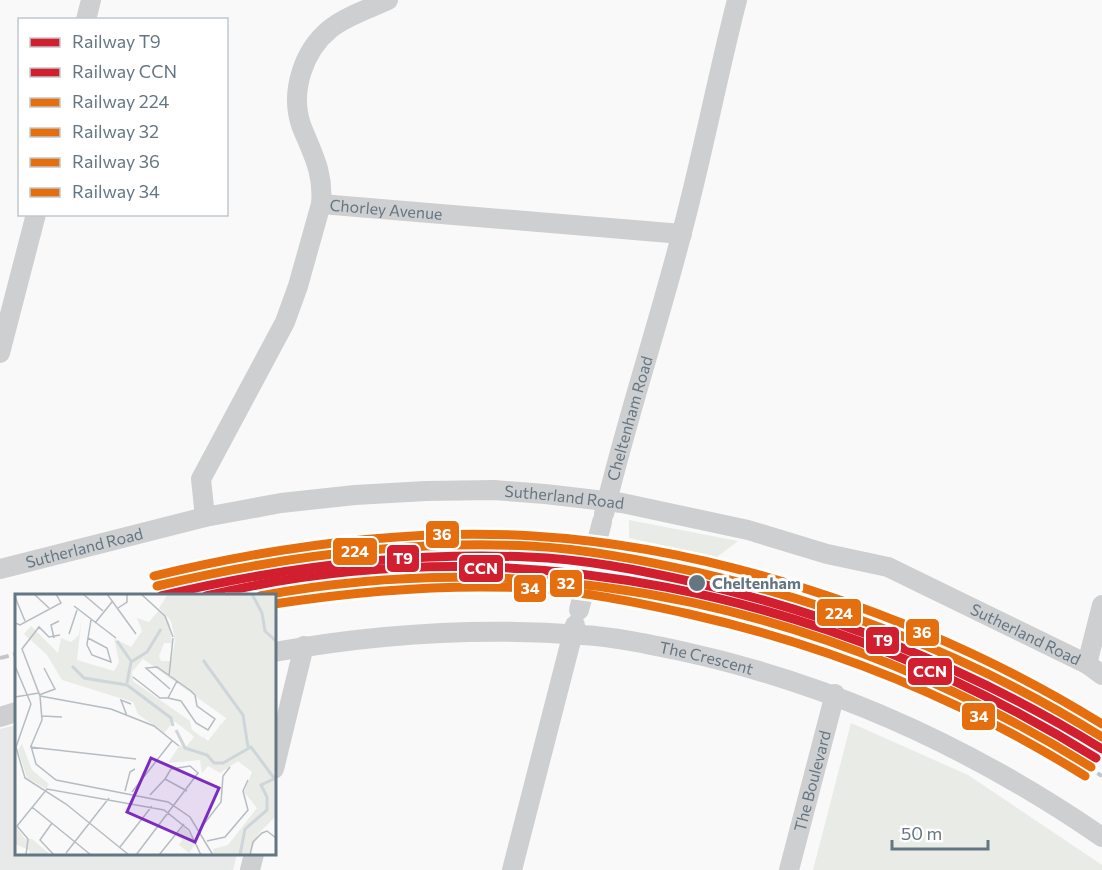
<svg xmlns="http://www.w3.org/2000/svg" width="1102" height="870" font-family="Commissioner,sans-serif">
  <rect width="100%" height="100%" fill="#f9f9f9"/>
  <!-- built -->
  <path fill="#e8e9e9" d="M16,725V854H237L233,870H0V729Z"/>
  <!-- green -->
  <g fill="#e8ebe6">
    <path d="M629,520L738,541L717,557L629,538Z"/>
    <path d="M851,723L968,775L1102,865V870H813Z"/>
  </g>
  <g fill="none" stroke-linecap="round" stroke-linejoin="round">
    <!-- minor -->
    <g stroke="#cecfd0" stroke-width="20">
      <path d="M86,20L91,0"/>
      <path d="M321,204C324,172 312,153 301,125C290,92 303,51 330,29C346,16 369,9 388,0"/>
      <path d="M0,353L36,214"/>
      <path id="s1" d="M604,514C626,421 657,329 681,236C702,158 717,78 737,0"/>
      <path id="s2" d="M205,517L201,479L285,322L298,286L321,204L682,234"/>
      <path id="s3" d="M0,569L205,517L281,503L355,495L426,491L494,490L545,494L622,503L748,530L827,554L888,567L1087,664L1102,675"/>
      <path id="s4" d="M274,652C375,634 480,627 582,635C616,637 648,644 681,651C833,684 974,749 1102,837"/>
      <path d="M1087,664L1102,605"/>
      <path d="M0,717L16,712"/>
      <path d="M274,769L304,646"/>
      <path d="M250,870L254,854"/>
      <path d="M512,870L575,625"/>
      <path id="s5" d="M789,870L835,694"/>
    </g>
    <!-- rail -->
    <g stroke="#c3c5c6" stroke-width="4" stroke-dasharray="9 4.5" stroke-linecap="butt">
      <path d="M256,596C323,586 391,576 459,578C527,580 593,594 660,608C816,642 967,690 1102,776"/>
      <path d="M0,658L16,654"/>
    </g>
    <!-- minor-bridge -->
    <path stroke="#cecfd0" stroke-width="20" d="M579,610L602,522"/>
    <defs>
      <path id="rail-1" d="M161,596C282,567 404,552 528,557C584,559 639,570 693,582C840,616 974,670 1102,749"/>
      <path id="rail-2" d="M206,596C515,522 830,593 1096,758"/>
      <path id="rail-3" d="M157,586C279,557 404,540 530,546C586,549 641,560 696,572C841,605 975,658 1102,737"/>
      <path id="rail-4" d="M260,596C553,541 840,611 1091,767"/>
      <path id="rail-5" d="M154,576C278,546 405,528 533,536C728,548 937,622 1102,724"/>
      <path id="rail-6" d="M274,604C358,591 443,584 528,588C582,591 635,602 689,614C831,646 962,699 1085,776"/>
    </defs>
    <!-- rail-1 casing -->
    <use href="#rail-1" stroke="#fff" stroke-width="14"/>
    <!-- rail-2 casing -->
    <use href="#rail-2" stroke="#fff" stroke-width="14"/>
    <!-- rail-3 casing -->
    <use href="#rail-3" stroke="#fff" stroke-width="14"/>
    <!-- rail-4 casing -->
    <use href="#rail-4" stroke="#fff" stroke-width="14"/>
    <!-- rail-5 casing -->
    <use href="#rail-5" stroke="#fff" stroke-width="14"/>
    <!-- rail-6 casing -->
    <use href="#rail-6" stroke="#fff" stroke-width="14"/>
    <!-- rail-1 -->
    <use href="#rail-1" stroke="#d11f2f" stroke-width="9"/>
    <!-- rail-2 -->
    <use href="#rail-2" stroke="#d11f2f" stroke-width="9"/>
    <!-- rail-3 -->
    <use href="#rail-3" stroke="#e56e0f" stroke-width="9"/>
    <!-- rail-4 -->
    <use href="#rail-4" stroke="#e56e0f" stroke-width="9"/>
    <!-- rail-5 -->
    <use href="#rail-5" stroke="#e56e0f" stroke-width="9"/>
    <!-- rail-6 -->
    <use href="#rail-6" stroke="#e56e0f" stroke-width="9"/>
  </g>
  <!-- markers -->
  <circle fill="#657683" stroke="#fff" stroke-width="2" cx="697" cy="583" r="9"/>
  <g text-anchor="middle" stroke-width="6" stroke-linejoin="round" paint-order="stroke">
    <!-- street labels -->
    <g font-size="16" fill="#657683" stroke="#fff">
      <text dy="6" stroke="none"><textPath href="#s2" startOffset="405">Chorley Avenue</textPath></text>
      <text dy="6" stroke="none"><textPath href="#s1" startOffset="99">Cheltenham Road</textPath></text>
      <text dy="6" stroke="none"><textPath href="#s3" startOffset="573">Sutherland Road</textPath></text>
      <text dy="6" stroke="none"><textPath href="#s3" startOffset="87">Sutherland Road</textPath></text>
      <text dy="6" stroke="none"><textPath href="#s3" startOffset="1058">Sutherland Road</textPath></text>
      <text dy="6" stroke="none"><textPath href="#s4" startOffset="436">The Crescent</textPath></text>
      <text dy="6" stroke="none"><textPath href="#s5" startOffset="92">The Boulevard</textPath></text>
    </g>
    <!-- stop labels -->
    <g font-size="16" font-weight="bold" fill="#657683" stroke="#fff" text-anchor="start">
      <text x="712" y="589">Cheltenham</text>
    </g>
  </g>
  <!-- overview -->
  <g transform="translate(15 594)">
    <rect width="261" height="261" fill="#f9f9f9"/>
    <path d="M153,0H261V222L244,239L234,261H199L198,255L213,251L242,214L229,198L237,178L223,167L205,179L193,172L187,179L185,166L153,169L165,151L170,154L179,143L176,140L159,127L149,139L123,120L118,108L47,86L32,61L9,40L16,32L43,59L46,44L56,48L64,41L67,21L62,66L99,77L104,68L99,44L116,53L127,37L122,24L134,28L144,16L154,28L157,49H149L144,62L146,67H156L160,47L156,27L144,14ZM128,65L211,124L207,130L204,127L206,130L193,147L189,144L191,139L188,144L177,136L175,127L118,87L117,78ZM7,150L17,176L34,190L31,195L12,184L3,156ZM0,231L10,245H17L36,261H15L14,256L0,250ZM169,232L181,249L174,259L164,251L167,246L161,242Z" fill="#e8ebe6" fill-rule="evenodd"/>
    <path fill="none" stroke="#ced6d9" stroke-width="3" d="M210,0H233M237,0L247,19L250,37L261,47M102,47L116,67M188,66L228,121L233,153M57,72L69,84L112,91L156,124L158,132M112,89L116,68L132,58L146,35M161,136L170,154L192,161L199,169H208L236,153L259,184M225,261L230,235L252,216V203L246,191L261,184"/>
    <path fill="none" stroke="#b5bdc3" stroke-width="1.5" d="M68,0L88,17M92,0L121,40M126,0L150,22L158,43M20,1L34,14M0,3L10,27M59,12L101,44M103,14L112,8V0M0,29L5,31L46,9L41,0M80,29L97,8M54,40L62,16M45,41L34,43L24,33L7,55L25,102L27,126L16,152L21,170L41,186L153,208L175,223L198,261M39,44L36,31L44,27M73,44L92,54L96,68L77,61L72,51V50L76,26M0,72L16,110L1,153M154,82L158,44M118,83L145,104H153M155,95L131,74L142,73L176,97L180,101L182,112L200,125L193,136L181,129L166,107L153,104L162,87M24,101L40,95L29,74M25,102L96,115L139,132L164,152M0,103L24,99M27,122L47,123M112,122L106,106L116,110M0,150L10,184L51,210L114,261M15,153L121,165M110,197L115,178L120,175M117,198L157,147M135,201L150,185L172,197M17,213L76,261M37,229L25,246L39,261M185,235L206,208L208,182L215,173M192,247L210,243L233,216L228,197L233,186M105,253L137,212M51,259L94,204M11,261L13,245L2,232L32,195L149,216L174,236L186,261M121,261L183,179L175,172L156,175L150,185M144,261L169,230M235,261L238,248L247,239L252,237L261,244"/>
    <path fill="#7b2cbf" fill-opacity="0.15" stroke="#7b2cbf" stroke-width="3" d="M136,164L204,194L180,248L112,218Z"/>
    <rect width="261" height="261" fill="none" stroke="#657683" stroke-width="3"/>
  </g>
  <g stroke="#fff" stroke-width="2">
    <rect x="425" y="520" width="35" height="29" rx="6" fill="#e56e0f"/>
    <rect x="332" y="537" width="46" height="29" rx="6" fill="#e56e0f"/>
    <rect x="386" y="544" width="34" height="29" rx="6" fill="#d11f2f"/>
    <rect x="458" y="554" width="46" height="29" rx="6" fill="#d11f2f"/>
    <rect x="549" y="569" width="34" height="29" rx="6" fill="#e56e0f"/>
    <rect x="513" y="574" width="34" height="29" rx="6" fill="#e56e0f"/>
    <rect x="816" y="598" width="46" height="29" rx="6" fill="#e56e0f"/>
    <rect x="905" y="618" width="35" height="29" rx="6" fill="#e56e0f"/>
    <rect x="865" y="626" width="35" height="29" rx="6" fill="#d11f2f"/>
    <rect x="907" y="657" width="46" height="29" rx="6" fill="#d11f2f"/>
    <rect x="961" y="702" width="35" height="29" rx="6" fill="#e56e0f"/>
  </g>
  <g font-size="16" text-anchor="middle" font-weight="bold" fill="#fff">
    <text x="442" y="540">36</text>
    <text x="355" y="557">224</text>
    <text x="403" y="564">T9</text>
    <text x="481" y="574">CCN</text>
    <text x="566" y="589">32</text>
    <text x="530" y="594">34</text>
    <text x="839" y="619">224</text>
    <text x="922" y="638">36</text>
    <text x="883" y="646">T9</text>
    <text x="930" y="677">CCN</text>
    <text x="979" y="722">34</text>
  </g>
  <!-- legend -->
  <rect x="18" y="18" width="210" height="198" fill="#ffffff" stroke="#c1c8cd" stroke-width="1.5"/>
  <rect x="30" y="38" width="30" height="9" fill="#d11f2f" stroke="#c1c8cd" stroke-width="1.5"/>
  <text x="72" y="48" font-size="18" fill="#657683">Railway T9</text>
  <rect x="30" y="68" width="30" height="9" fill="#d11f2f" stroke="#c1c8cd" stroke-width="1.5"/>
  <text x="72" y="78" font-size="18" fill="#657683">Railway CCN</text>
  <rect x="30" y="98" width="30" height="9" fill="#e56e0f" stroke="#c1c8cd" stroke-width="1.5"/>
  <text x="72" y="108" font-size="18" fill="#657683">Railway 224</text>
  <rect x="30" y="128" width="30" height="9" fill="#e56e0f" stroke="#c1c8cd" stroke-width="1.5"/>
  <text x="72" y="138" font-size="18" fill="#657683">Railway 32</text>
  <rect x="30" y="158" width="30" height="9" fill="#e56e0f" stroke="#c1c8cd" stroke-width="1.5"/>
  <text x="72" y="168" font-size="18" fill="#657683">Railway 36</text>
  <rect x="30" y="188" width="30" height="9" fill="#e56e0f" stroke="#c1c8cd" stroke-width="1.5"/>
  <text x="72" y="198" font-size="18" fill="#657683">Railway 34</text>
  <!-- scale -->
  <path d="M892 840v9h96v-9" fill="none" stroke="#657683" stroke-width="3"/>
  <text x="901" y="840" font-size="18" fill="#657683" stroke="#ffffff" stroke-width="4.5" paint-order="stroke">50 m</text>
</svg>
